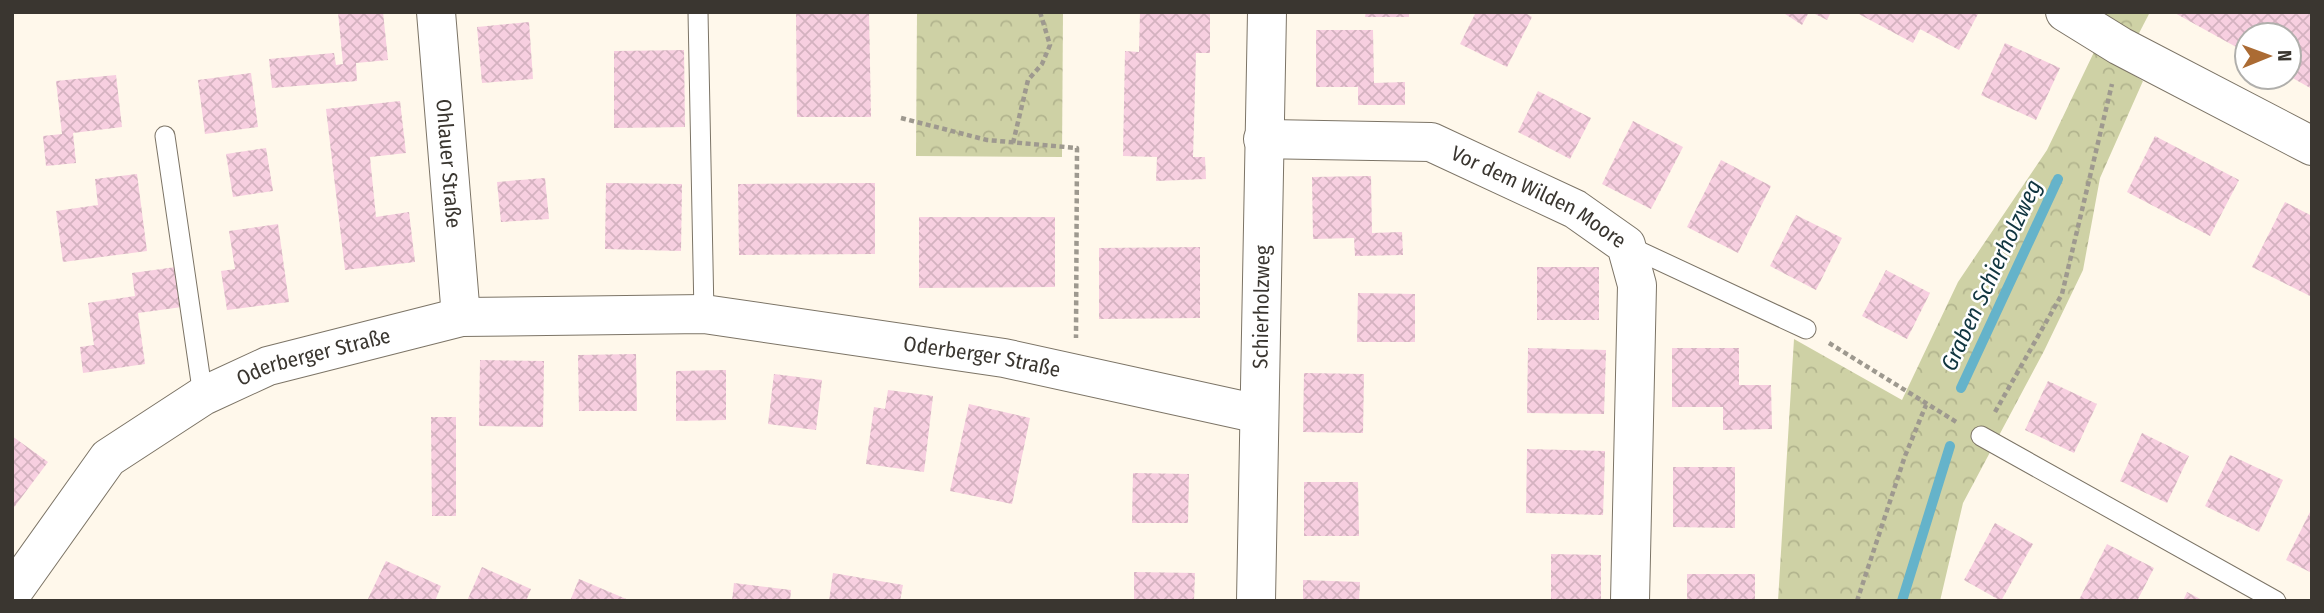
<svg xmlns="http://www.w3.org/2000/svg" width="2324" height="613" font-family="'Fira Sans Condensed',sans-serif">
  <defs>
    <pattern id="park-crowns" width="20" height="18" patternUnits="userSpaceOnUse" patternTransform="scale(1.75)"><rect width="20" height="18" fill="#ced1a5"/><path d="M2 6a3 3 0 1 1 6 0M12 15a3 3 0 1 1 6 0" fill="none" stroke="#b2b48e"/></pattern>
    <pattern id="building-cross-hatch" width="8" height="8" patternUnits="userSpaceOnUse" patternTransform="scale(1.75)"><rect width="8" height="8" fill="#f7cfe0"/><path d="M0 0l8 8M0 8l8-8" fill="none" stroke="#d4b2c0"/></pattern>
  </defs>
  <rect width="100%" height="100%" fill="#fff8eb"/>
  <!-- park -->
  <g fill="url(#park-crowns)">
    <path d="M917,12H1063L1062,157L916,156Z"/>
    <path d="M2107,12H2150L2136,39L2105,21Z"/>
    <path d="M2095,50L2143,81L2100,178L2083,270L2044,351L1963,503L1940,601H1778L1794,339L1902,400L1958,282L2047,150Z"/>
  </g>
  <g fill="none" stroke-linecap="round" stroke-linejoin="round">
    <!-- stream -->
    <g stroke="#65b3ca" stroke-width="10">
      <path d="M1961,388L2058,179"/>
      <path d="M1902,601L1950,446"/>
    </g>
  </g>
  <!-- building -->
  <g fill="url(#building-cross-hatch)">
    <path d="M338,12H383L388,60L356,63L357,81L272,88L269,59L334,53L336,65L343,64Z"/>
    <path d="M796,12H869L871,117H797Z"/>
    <path d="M1140,12H1210V53H1196L1195,90L1193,157H1205L1206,179L1156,181L1157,157L1123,156L1125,51L1139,52Z"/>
    <path d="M1366,12H1409V17H1365Z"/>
    <path d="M1476,12H1524L1532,17L1507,67L1460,44Z"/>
    <path d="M1782,12H1809L1802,25Z"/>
    <path d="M1811,12H1831L1827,20Z"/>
    <path d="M1855,12H1979L1959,50L1920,29L1913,43Z"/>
    <path d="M2173,12H2306L2312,15V89L2289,76V35H2247V53Z"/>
    <path d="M529,22L533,79L482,83L477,27Z"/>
    <path d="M1316,30H1373L1374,83L1405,82V105H1358V87H1316Z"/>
    <path d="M2005,43L2060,68L2036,120L1981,95Z"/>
    <path d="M684,50L685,127L614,128V51Z"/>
    <path d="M251,73L258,127L205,134L198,80Z"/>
    <path d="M116,75L122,127L73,133L76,163L46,166L43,136L62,134L56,81Z"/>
    <path d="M1538,91L1591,118L1570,159L1518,132Z"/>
    <path d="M400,101L406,153L370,157L376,217L409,212L415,262L345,270L326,109Z"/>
    <path d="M1633,121L1683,147L1651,209L1602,184Z"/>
    <path d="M2155,136L2239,180L2210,236L2127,192Z"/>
    <path d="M266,148L273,191L233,197L226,154Z"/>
    <path d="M1721,160L1771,186L1738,253L1687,227Z"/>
    <path d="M137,174L147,251L63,262L56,211L98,205L95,179Z"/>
    <path d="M1371,176L1372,233L1402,232L1403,255L1355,256L1354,238L1313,239L1312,177Z"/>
    <path d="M545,178L549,219L501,222L497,182Z"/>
    <path d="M606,183L682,184L681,251L605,249Z"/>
    <path d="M875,183V254L739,255L738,184Z"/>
    <path d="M2285,202L2312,216V297L2252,267Z"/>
    <path d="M1796,215L1842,238L1816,290L1770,266Z"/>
    <path d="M919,217H1055V287L919,288Z"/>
    <path d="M278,224L289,302L227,310L221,271L235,269L229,231Z"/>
    <path d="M1200,247V318L1099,319V248Z"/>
    <path d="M176,267L182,307L138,313L145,364L83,373L80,347L94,345L88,303L135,296L132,273Z"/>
    <rect x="1537" y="267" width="62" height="53"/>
    <path d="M1886,270L1930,293L1907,339L1862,316Z"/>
    <path d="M1358,293L1415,294V342H1357Z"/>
    <path d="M1528,348L1606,350L1604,414L1527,413Z"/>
    <path d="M1672,348H1739V385H1771L1772,429L1723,430V407H1672Z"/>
    <path d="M636,354L637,411H579L578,355Z"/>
    <path d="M480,360L544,361L543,427L479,426Z"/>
    <path d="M726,370V420L676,421V371Z"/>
    <path d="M1304,373L1364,374L1363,433L1303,432Z"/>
    <path d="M774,374L822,380L816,430L768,424Z"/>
    <path d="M2048,381L2097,404L2074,453L2025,430Z"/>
    <path d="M888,390L933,396L924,472L866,464L874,407L885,409Z"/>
    <path d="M969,404L1030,418L1012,504L950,491Z"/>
    <path d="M431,417H456V516H432Z"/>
    <path d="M2142,433L2189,456L2167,503L2120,481Z"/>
    <path d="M12,436L48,462L12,510Z"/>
    <path d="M1527,449L1605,451L1603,515L1526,513Z"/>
    <path d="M2230,455L2283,480L2259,532L2205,506Z"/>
    <path d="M1673,467H1735V528L1673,527Z"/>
    <path d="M1133,473L1189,474L1188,523H1132Z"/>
    <path d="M1304,482H1358L1359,536H1304Z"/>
    <path d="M2312,508V573L2286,560Z"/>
    <path d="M1995,523L2033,544L2001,601L1964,580Z"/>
    <path d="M2107,544L2154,568L2137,601L2079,600Z"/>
    <path d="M1551,554L1601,555V601H1551Z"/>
    <path d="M386,561L441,586L435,601H367Z"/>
    <path d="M482,567L531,589L526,601H467Z"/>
    <path d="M1134,572L1195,573L1194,601H1134Z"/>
    <path d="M833,573L903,585L900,601H829Z"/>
    <rect x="1687" y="574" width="68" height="27"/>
    <path d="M579,579L631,601H570Z"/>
    <path d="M1303,580L1360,582L1359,601H1303Z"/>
    <path d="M734,583L791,590L790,601H732Z"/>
    <path d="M2187,592L2204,601H2183Z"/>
  </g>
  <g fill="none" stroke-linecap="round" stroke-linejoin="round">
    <defs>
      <g id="service">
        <path d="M698,12L704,314"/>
        <path d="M165,136L203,396"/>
        <path d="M1626,245L1806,329"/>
        <path d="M1981,436L2276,601"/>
      </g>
      <g id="minor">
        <path id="s1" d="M436,12L461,317"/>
        <path d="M2065,12L2120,46L2312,146"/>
        <path id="s2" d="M1263,139L1431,142L1575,209L1626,245L1637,285L1630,601"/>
        <path id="s3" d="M12,593L108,458L203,396L268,366L461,317L704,314L1004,358L1259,414"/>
        <path id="s4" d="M1256,601L1267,12"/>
      </g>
    </defs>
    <!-- service casing -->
    <use href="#service" stroke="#7c7466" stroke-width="21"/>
    <!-- minor casing -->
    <use href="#minor" stroke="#7c7466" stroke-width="40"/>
    <!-- path -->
    <g stroke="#9e998f" stroke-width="4.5" stroke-dasharray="5 3.5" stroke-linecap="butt">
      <path d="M901,118L987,140L1077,148L1076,338"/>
      <path d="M1013,143L1028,80L1042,64L1050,45L1040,12"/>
      <path d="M1829,343L1958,423"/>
      <path d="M1995,412L2062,294L2112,84"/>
      <path d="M1857,601L1905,456L1926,405"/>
    </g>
    <!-- service -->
    <use href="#service" stroke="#fff" stroke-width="19"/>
    <!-- minor -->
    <use href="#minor" stroke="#fff" stroke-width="38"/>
  </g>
  <g text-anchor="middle" stroke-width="5" stroke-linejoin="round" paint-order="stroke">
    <!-- street labels -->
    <g font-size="21" fill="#3a3630" stroke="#fff">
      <text dy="7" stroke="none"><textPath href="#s1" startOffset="152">Ohlauer Straße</textPath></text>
      <text dy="7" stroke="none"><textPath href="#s2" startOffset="289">Vor dem Wilden Moore</textPath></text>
      <text dy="7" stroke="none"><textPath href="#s4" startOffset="294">Schierholzweg</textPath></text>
      <text dy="7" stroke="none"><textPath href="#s3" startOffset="1074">Oderberger Straße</textPath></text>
      <text dy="7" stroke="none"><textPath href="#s3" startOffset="397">Oderberger Straße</textPath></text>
    </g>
    <!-- water labels -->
    <g font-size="23" font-style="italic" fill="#113640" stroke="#fff">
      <text transform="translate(1991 275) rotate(-65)" y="8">Graben Schierholzweg</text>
    </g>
  </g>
  <!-- border -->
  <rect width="2324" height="613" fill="none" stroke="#3a3630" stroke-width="28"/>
  <!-- north arrow -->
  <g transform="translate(2268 56) rotate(89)"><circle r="33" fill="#ffffff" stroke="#b0afac" stroke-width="2"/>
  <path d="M0-5L12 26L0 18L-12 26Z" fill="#ab6b33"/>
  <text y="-10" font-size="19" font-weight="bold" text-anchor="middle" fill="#3a3630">N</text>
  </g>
</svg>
